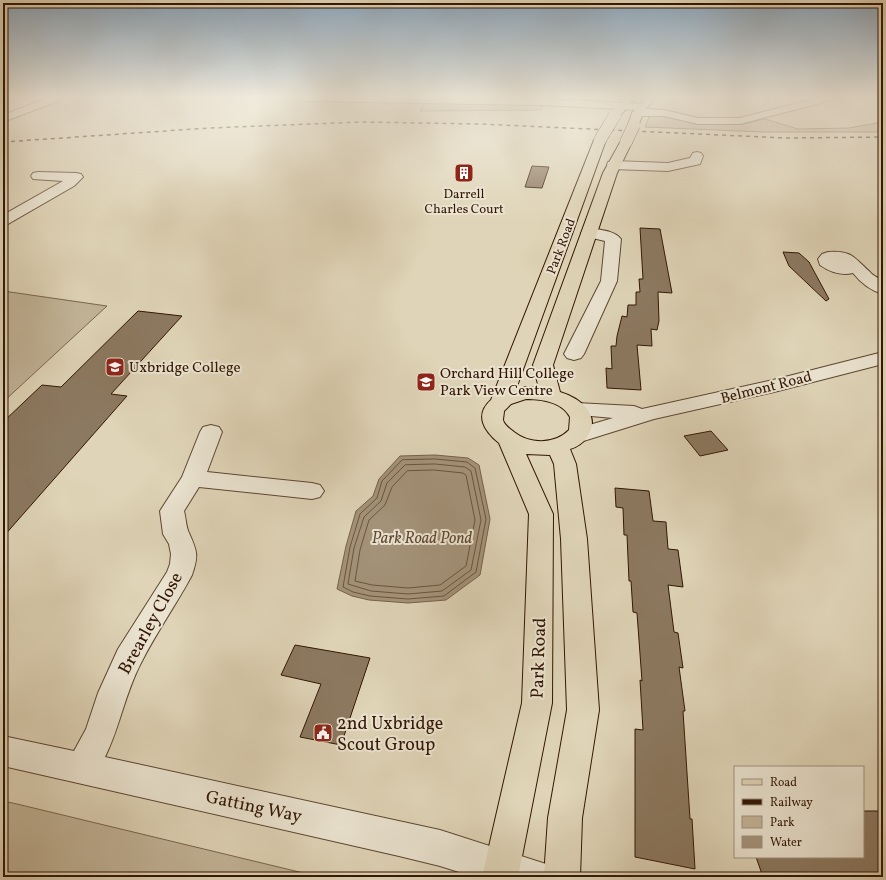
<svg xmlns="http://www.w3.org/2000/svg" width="886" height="880" font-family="Vollkorn,serif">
  <rect width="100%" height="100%" fill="#dfd4b7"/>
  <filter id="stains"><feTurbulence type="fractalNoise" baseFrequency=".005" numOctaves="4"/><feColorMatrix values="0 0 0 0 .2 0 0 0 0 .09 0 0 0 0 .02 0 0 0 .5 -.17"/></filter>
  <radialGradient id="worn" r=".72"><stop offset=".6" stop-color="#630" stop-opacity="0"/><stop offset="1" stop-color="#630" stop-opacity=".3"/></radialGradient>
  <!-- green -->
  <g fill="#c2b498" stroke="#7a654e">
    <path d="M424,102L543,104L541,110L420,111Z"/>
    <path d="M658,115L699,122L743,124L765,119L798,129L849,128L883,122V132H763L645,127L649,117Z"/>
    <path d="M3,291L107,306L3,402Z"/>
    <path d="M3,801L17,804L320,877H3Z"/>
  </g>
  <!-- water -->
  <path fill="#a4937a" stroke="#76614a" d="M435,455L468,458L479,465L490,519L480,575L446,600L408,603L369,600L352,596L337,589L346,546L356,511L373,496L379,479L400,456Z"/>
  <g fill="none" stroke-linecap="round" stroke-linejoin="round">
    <!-- shore -->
    <g stroke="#6b543e" stroke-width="1">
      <path d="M435,459L467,462L475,468L486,519L476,572L444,596L408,599L370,596L353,592L343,587L350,547L360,514L377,498L382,481L402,460Z"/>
      <path d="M435,464L465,467L471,471L481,520L471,570L442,591L408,594L371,591L348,584L354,548L364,517L381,501L387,483L405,465Z"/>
      <path d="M434,470L463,473L466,475L475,520L466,566L440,585L408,588L372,585L355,581L360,550L369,520L385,505L392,487L407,471Z"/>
    </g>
  </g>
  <!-- building -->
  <g fill="#8c7961" stroke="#321603">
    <path d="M532,166L549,167L542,188L525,187Z"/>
    <path d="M640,228L660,229L672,293L658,292L659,321L657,330L651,329L652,346L637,345L641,390L607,388L606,368L612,369L611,346H616L617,336L622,316L627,317L628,305H636V292H640L639,279H643Z"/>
    <path d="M783,252L799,253L809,262L829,299L826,301L789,266Z"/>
    <path d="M138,311L182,316L111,394L127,396L3,537V422L42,385L61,387Z"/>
    <path d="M711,431L728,450L700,456L684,436Z"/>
    <path d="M615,488L649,491L653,521L666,522L668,549L678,550L683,587L668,585L674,632L678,633L683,668L679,667L685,711H683L690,819H692L695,869L635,857V729L643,730L640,680L642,681L637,613L633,612L631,581H629L627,535H624L623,508L616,507Z"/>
    <path d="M295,645L370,658L341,745L300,737L321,684L281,675Z"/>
    <path d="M863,811H883V877H763L756,857H863Z"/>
  </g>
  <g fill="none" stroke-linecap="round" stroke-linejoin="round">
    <defs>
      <g id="minor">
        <path d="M48,98H62L61,100L3,122V115Z"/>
        <path d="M300,98L542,99L642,104L646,105L647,107L646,109L664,110L698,118H740L818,98H834L833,100L740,124H698L664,116H638L632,113L637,110L542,105L305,101Z"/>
        <path d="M697,152L701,153L703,156L700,164L668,171L613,169L608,168L607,165L608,162L613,161L668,163L690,158L693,153Z"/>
        <path d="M38,172L76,173L81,174L83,177L74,186L8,224L3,225V215L63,181L33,179L31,176L33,173Z"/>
        <path d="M589,228C599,230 614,230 621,239L617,281L584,354L581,358L574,360L567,358L564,354L601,281L605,241L584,236L581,233L584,230Z"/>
        <path d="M828,252C852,250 854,258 870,272C873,276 879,278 883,281V294C871,291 860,282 853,273C841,276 830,272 820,265L818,259L822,254Z"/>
        <path d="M883,352V364L774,392L654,419L577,443L569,441L566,436L569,431L613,418L569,414L566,409L569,404L576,403L634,406L642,409L773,380Z"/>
        <path d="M211,425L219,427L222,432L207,472L312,483L320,485L324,491L320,497L312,499L199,487L184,511C186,518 186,527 189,533C197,551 199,555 192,575C176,605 156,633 141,663C125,693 120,727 105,757L440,830L546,864L551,877H475L440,866L399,856L3,766V736L74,751L86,729L98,693L118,649L167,572L170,564L171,554L169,544L163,534L160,511L182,477L200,432L203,427Z"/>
      </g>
      <g id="major">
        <path d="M573,98H587L582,101L574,100Z"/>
        <path d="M625,98H635L619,117H611L609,115Z"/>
        <path d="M645,98H655L643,113L638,127H630L628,125L632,113Z"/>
        <path d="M600,136L604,137L606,140L516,389L525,387L539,388L533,365L603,173L622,139H630L632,142L617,173L553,365L560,392C580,398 602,415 587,437C583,443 577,447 570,449L576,464L587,539L599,710L582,818L580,877H544L548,818L567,710L561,539L554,464L550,455L526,454L553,514L552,703L518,877H482L522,703L529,514L499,443C484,431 474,415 491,400L594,140L596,137ZM526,399C542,399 562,402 570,417L569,430C554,445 529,444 514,432C510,429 504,425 503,420C503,418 504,413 504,411L511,404Z"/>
      </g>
    </defs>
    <!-- minor casing -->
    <use href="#minor" stroke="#5d4630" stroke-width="2"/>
    <!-- major casing -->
    <use href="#major" stroke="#321603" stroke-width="2"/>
    <!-- minor -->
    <use href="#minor" fill="#eae3d0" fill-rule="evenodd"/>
    <!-- major -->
    <use href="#major" fill="#dfd4b7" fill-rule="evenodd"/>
    <!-- rail -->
    <path stroke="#321603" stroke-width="1.5" stroke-dasharray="4 4" stroke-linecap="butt" d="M3,142L209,128L362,122L480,124L786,138L883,137"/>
    <defs>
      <g id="major-bridge">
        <path d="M600,140L615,115"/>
        <path d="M626,142L634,125"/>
      </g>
    </defs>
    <!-- major-bridge casing -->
    <use href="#major-bridge" stroke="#321603" stroke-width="13" stroke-linecap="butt"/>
    <!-- major-bridge -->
    <use href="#major-bridge" stroke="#dfd4b7" stroke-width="12"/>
  </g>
  <!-- sky -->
  <linearGradient id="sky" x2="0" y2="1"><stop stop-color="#8da7bc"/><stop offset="0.44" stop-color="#f1ecdf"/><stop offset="1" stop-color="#f1ecdf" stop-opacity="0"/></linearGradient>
  <rect width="886" height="221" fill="url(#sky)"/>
  <!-- icons -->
  <defs>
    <symbol id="building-square" viewBox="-11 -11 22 22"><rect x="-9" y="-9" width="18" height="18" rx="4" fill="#8f2418" stroke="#eae3d0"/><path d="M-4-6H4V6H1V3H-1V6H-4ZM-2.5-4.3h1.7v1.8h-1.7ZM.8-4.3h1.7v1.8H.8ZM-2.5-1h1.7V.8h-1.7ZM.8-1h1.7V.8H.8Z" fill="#fff"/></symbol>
    <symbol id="university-square" viewBox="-11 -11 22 22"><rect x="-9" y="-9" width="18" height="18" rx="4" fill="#8f2418" stroke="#eae3d0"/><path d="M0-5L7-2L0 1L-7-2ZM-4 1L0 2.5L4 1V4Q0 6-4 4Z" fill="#fff"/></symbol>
    <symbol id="civic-square" viewBox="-11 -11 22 22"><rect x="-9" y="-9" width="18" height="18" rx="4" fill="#8f2418" stroke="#eae3d0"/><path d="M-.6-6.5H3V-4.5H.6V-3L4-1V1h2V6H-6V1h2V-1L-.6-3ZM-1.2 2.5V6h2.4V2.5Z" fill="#fff"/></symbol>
  </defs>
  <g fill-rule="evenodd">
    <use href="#building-square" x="453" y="162" width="22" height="22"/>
    <use href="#university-square" x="104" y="356" width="22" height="22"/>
    <use href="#university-square" x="415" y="371" width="22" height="22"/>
    <use href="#civic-square" x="312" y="722" width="22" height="22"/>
  </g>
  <g text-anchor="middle" stroke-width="4" stroke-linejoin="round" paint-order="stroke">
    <!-- far-poi labels -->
    <g font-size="13" fill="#321603" stroke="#eae3d0">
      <text x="464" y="198">Darrell<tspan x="464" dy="15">Charles Court</tspan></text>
    </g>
    <!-- far-street labels -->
    <g font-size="13" fill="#321603" stroke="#eae3d0">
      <text transform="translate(560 246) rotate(-69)" y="5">Park Road</text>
    </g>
    <!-- poi labels -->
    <g font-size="15" fill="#321603" stroke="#eae3d0" text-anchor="start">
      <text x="129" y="372">Uxbridge College</text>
      <text x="440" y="378">Orchard Hill College<tspan x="440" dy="17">Park View Centre</tspan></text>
    </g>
    <!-- street labels -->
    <g font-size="15" fill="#321603" stroke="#eae3d0">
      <text transform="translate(766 387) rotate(-14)" y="5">Belmont Road</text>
    </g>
    <!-- water labels -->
    <g font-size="16" font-style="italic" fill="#604833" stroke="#eae3d0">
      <text x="422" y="543">Park Road Pond</text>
    </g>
    <!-- near-street labels -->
    <g font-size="18" fill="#321603" stroke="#eae3d0">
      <text transform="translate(150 623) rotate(-61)" y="6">Brearley Close</text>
      <text transform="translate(538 658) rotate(-88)" y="6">Park Road</text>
      <text transform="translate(254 806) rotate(12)" y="6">Gatting Way</text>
    </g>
    <!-- near-poi labels -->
    <g font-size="18" fill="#321603" stroke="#eae3d0" text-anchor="start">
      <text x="337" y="729">2nd Uxbridge<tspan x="337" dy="21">Scout Group</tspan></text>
    </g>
  </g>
  <!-- margin -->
  <rect width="886" height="880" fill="none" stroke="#dfd4b7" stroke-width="16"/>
  <rect x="4" y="4" width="878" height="872" fill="none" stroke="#321603" stroke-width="2"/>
  <rect x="8" y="8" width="870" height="864" fill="none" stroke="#321603"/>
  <!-- legend -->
  <rect x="734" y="766" width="130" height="92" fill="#eae3d0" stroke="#a0917e"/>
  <rect x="742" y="779" width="20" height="6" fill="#dfd4b7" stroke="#a0917e"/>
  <text x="770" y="786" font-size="12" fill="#321603">Road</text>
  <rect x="742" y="799" width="20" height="6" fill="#321603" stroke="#a0917e"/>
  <text x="770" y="806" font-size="12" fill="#321603">Railway</text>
  <rect x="742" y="816" width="20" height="12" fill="#c2b498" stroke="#a0917e"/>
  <text x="770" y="826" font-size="12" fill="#321603">Park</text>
  <rect x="742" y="836" width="20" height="12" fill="#a4937a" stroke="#a0917e"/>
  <text x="770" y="846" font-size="12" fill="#321603">Water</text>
  <rect width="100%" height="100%" filter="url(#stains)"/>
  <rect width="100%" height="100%" fill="url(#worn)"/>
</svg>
